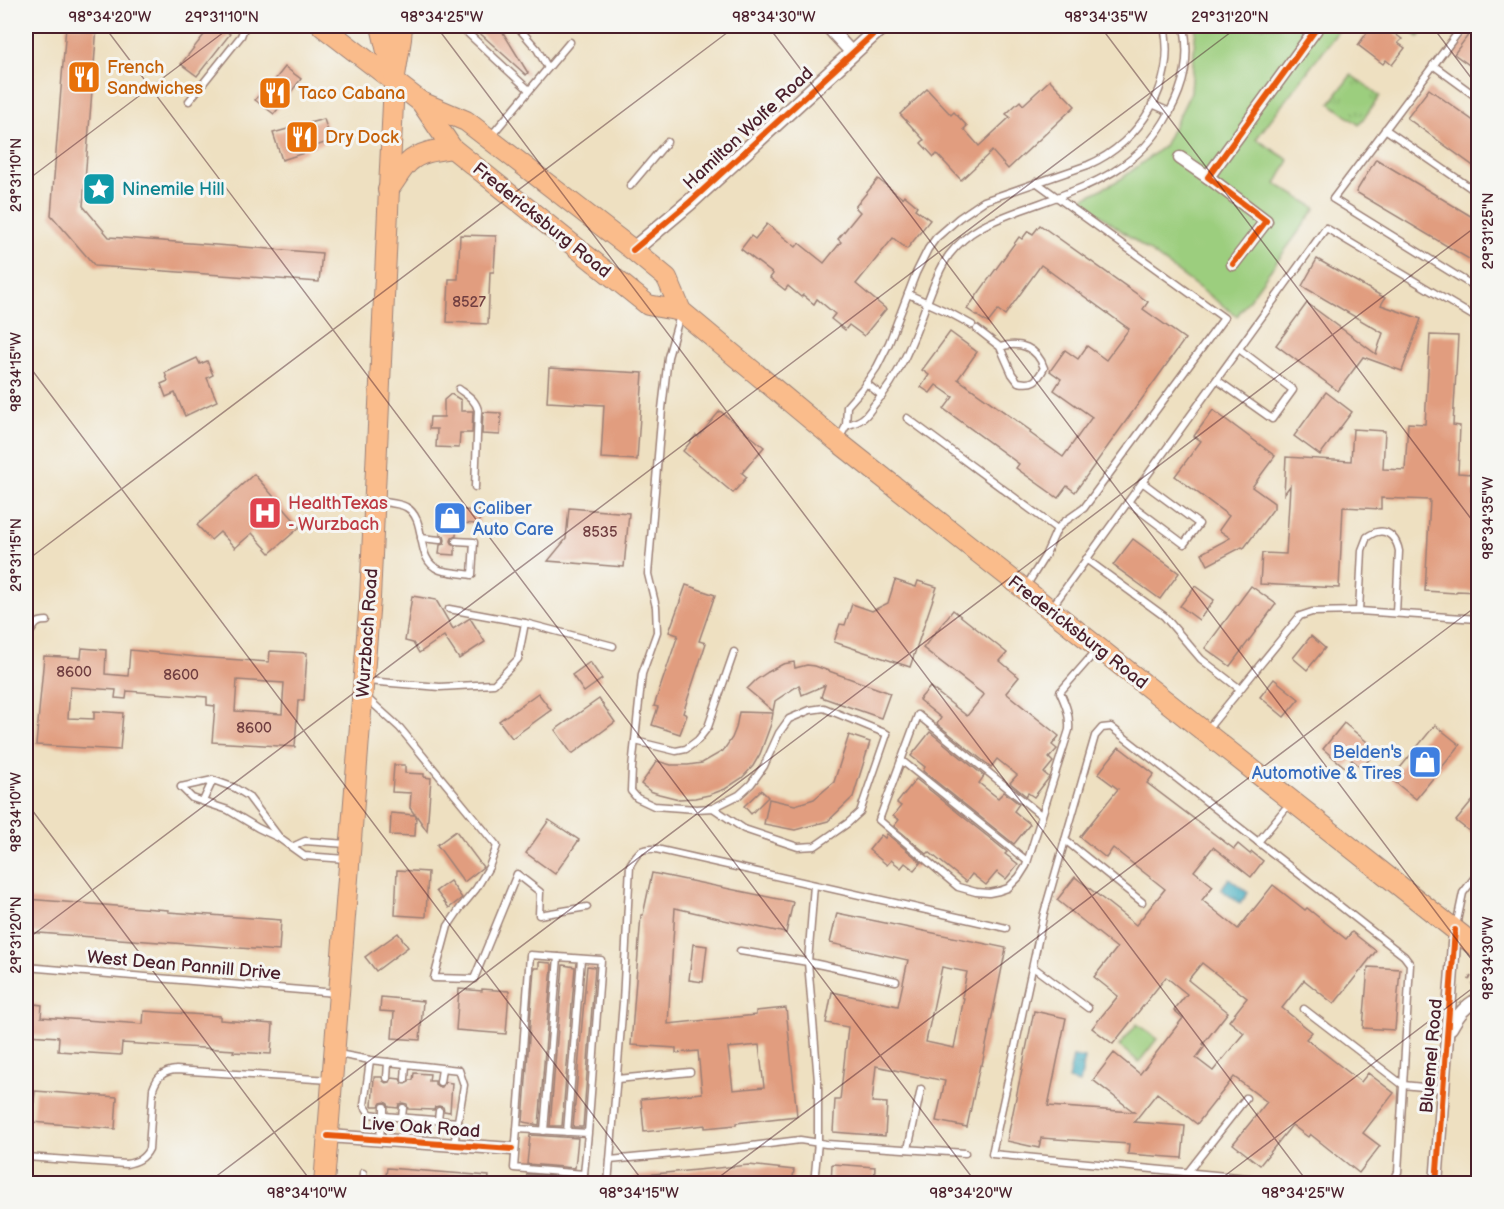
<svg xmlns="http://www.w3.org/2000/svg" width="1504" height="1209" font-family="'Balsamiq Sans',sans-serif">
  <defs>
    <pattern id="park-tufts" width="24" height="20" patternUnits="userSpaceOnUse" patternTransform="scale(1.5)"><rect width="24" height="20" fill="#9cce7e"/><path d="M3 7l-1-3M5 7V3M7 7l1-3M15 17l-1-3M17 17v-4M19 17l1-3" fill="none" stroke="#88b06d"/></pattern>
    <pattern id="water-ripples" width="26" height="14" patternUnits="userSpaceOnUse" patternTransform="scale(1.5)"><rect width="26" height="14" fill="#40acbf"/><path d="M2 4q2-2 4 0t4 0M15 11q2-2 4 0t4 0" fill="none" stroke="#388b9b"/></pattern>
  </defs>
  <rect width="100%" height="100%" fill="#f6f6f2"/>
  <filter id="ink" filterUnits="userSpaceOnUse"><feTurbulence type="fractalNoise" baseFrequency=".0167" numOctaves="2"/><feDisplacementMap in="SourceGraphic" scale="12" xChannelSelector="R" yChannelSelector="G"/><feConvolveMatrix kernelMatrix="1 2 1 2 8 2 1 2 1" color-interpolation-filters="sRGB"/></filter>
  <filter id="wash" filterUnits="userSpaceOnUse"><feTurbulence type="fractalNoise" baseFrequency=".008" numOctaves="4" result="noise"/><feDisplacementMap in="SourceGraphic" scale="24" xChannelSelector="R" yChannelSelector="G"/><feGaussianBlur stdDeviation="1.35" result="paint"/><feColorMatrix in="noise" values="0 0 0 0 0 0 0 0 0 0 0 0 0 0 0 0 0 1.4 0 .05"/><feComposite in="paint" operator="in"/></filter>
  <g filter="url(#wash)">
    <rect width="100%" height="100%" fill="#eee0c1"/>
    <!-- grass -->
    <g fill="#9cce7e" stroke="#737654" stroke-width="1.5">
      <path d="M1196,26H1342L1256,139L1289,160L1276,184L1316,208L1237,316L1080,200L1121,179L1164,146L1191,92Z"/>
      <path d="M1403,26H1428L1419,37Z"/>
      <path d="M1137,1024L1157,1039L1139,1062L1119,1046Z"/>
    </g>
    <!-- park -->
    <path fill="url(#park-tufts)" stroke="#737654" stroke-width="1.5" d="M1351,75L1380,96L1359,125L1330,103Z"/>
    <!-- water -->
    <g fill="url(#water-ripples)" stroke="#456675" stroke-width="1.5">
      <path d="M1229,878L1248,893L1240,904L1221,889Z"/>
      <path d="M1073,1056L1085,1058L1080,1083L1068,1080Z"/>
    </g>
    <g id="blocks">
      <!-- building -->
      <g fill="#e19d7f" fill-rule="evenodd">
        <path d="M66,26H97L83,206L109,237L322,253L319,282L95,266L51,215Z"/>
        <path d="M211,26H219L230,34L197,76L181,64Z"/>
        <path d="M472,26H499L528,73L526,75Z"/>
        <path d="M1372,26H1384L1402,39L1398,43L1405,48L1392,65L1386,60L1383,64L1358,45Z"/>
        <path d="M1475,26H1479V72L1454,54Z"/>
        <path d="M285,67L301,79L274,114L255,100L268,85L270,86Z"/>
        <path d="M1050,80L1075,106L1008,169L992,151L961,180L937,154L934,157L921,143L924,140L900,114L927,89L951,115L954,112L967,126L964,129L979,146L1010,117L1006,114L1020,101L1023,105Z"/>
        <path d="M1429,89L1479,125V170L1407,118Z"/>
        <path d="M324,119L331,141L306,149L307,152L282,160L273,133Z"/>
        <path d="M1376,159L1479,221V265L1356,192Z"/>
        <path d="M878,179L902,198L904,195L917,206L915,209L930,220L907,249L893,238L856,284L886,309L864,336L849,325L845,330L831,319L835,314L817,299L814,304L803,295L801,297L788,286L785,290L770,278L773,274L741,249L751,236L755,239L767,224L796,247L799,243L824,263L841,242L838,239L860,212L855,207Z"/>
        <path d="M1040,225L1148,302L1143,309L1185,339L1075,492L1067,486L1058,498L1016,468L1019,464L944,409L953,397L936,385L930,393L921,387L929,375L922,370L950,332L977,352L958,379L1031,431L1030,433L1063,457L1092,417L1054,390L1061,379L1050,371L1065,350L1078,359L1087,346L1106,360L1129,329L1041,265L1005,315L998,310L988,323L967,309L1019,237L1022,239L1028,231L1033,234Z"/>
        <path d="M460,235L496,236L494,272H490L488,324L447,322L449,279H458Z"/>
        <path d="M1317,259L1385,298L1381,305L1421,319L1402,371L1363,357L1338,391L1276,345L1307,303L1376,354L1383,333L1302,286Z"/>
        <path d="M1430,335L1458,336L1453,425L1460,426L1458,473L1472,474L1471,491H1479V592L1457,591L1456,593L1425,591L1430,500L1381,498V509L1343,507L1339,588L1260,584L1262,553L1286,554L1290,486L1284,494L1286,457L1351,461L1353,429L1385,431L1383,469L1405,470L1408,423L1425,424Z"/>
        <path d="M197,358L200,364L207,361L213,375L207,378L217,401L185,416L175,393L166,397L161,384L168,381L165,373Z"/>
        <path d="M549,368L643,373L637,460L601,458L604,405L547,402Z"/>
        <path d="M1326,392L1352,412L1320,455L1294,436Z"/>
        <path d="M451,394L461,400V411H473L472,433H460L459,448L436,447L437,429H429L430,417H444V400Z"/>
        <path d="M1213,410L1275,456L1252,487L1274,503V508L1244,548L1242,547L1208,565L1202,553L1230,538L1219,530L1229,516L1175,476L1201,441L1194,436Z"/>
        <path d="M720,411L764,447L742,473L747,477L733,493L683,451L696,435L698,437Z"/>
        <path d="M483,412L501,413L500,435L482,434Z"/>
        <path d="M254,474L300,527L270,553L252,533L235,548L220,532L211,540L197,525Z"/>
        <path d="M569,508L629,513L624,567L548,561L566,539Z"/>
        <path d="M442,509L480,511L479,524L457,523L456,536L452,538L451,541L453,545L455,546V555L439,554L440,545L444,544L445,540L444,536L440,535Z"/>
        <path d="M1133,539L1179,573L1160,599L1113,565Z"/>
        <path d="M895,580L916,587L918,581L937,587L910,667L834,642L840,624L845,625L852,604L872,611L888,603Z"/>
        <path d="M686,585L715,595L699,641L706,643L683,713L687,715L680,734L652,725L658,707L654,706L678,635L669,632Z"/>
        <path d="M1195,586L1214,600L1199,620L1180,606Z"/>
        <path d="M1251,586L1276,604L1230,666L1205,648Z"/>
        <path d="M412,596L436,600L453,629L470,618L485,642L459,659L444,636L419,653L413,643L405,641Z"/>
        <path d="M953,610L1007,653L1000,661L1019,677L1006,693L1059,736L1052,745L1057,749L1049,758L1053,762L1044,773L1049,777L1048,779L1034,797L1028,793L1026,796L1010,783L1017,775L997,759L991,767L937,724L941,718L919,700L930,687L967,716L984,695L923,648Z"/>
        <path d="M1311,636L1325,648L1307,670L1293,658Z"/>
        <path d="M82,648L106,650L105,674L128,676L130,650L197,657L269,662L270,651L307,653L304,700H298L295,747L212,742L215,706L207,705V697L127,691L126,699L115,698L116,690L70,687L68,718L94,719V711L123,713L120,750L36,745L44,656L81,658ZM237,680L284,683L282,714L235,711Z"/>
        <path d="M590,662L602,679L584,692L572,675Z"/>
        <path d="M794,662L795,668L807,665L815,666L890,693L881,718L821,697L825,685L802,695L799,685L775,701L773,711L747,689L756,680L768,672L783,664Z"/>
        <path d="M1274,679L1299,699L1284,717L1260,697Z"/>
        <path d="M538,693L551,710L512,738L499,721Z"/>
        <path d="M599,699L615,722L572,754L555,730Z"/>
        <path d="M739,712L773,713L771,724L760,754L753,766L742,778L725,789L709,795L695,798L679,799L659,794L650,791L641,784L657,761L671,765H688L702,763L723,751L732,738L736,728Z"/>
        <path d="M1344,723L1377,750L1362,768L1352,760L1346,768L1323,749Z"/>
        <path d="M1435,725L1460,745L1416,799L1391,779Z"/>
        <path d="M930,732L984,776L979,783L998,798L1004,792L1019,804L1014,811L1030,824L1014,844L923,771L925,767L911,756Z"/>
        <path d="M849,735L870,742L853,797L828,821L795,830L764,824L769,799L795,805L814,799L834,782Z"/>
        <path d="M1119,747L1154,774L1147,783L1234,849L1238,844L1250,854L1252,852L1263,861L1251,877L1213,847L1194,871L1213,886L1202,900L1238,929L1273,885L1305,910L1307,908L1346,939L1352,932L1376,951L1334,1004L1304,980L1282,1008L1312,1032L1306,1039L1361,1082L1368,1073L1394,1093L1363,1133L1380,1146L1359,1173L1310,1134L1308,1137L1292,1125L1260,1165L1233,1144L1267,1102L1234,1077L1197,1124L1157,1093L1134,1122L1185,1126L1182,1158L1128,1154L1129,1144L1041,1138L1039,1148L1007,1141L1034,1011L1066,1018L1048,1106L1134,1112L1093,1080L1114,1053L1140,1074L1183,1018L1174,1010L1187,994L1166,977L1113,1044L1092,1028L1118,996L1094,977L1117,948L1057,900L1075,877L1136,925L1165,889L1113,848L1106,858L1080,837L1118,789L1098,774ZM1202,963L1247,998L1229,1021L1244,1033L1213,1071L1196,1058L1205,1046L1203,1044L1228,1012L1188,980Z"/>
        <path d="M394,765H405V773L424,774V777L431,778L427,831L416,815L415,836L390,835L391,813L415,815L410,808L411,793L392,792Z"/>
        <path d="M916,779L1007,852L1005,854L1018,864L1006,879L997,872L986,885L972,874L966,882L929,852L927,854L894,826L899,820L893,816L901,806L897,803Z"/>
        <path d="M761,790L768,797L751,814L744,806Z"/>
        <path d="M1479,793V839L1456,821Z"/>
        <path d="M549,820L579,840L555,874L526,853Z"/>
        <path d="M456,831L483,867L464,882L437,845Z"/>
        <path d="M887,834L921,862L914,870L905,863L901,868L891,860L887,865L869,850L881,835L885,838Z"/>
        <path d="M397,870L428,872L426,917L395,915Z"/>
        <path d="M652,873L793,902L786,933L719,919V918L675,908L668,1024L756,1015V1011L786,1008L797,1116L736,1123V1125L705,1128V1125L644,1132L641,1099L702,1093L698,1051L676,1053V1048L631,1045L641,915H643ZM759,1045L764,1087L733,1090L728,1048Z"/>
        <path d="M450,881L462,898L449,908L436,891Z"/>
        <path d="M26,899L168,910V912L281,920L279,951L26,932Z"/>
        <path d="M837,913L1006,948L982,1065H980L967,1127L936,1121L945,1081L876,1066L872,1102L887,1103L885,1136L833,1132L835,1100H840L848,1027L826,1023L832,992L898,1006L908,960L830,943ZM942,967L967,972L962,997L964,998L954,1048L926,1042Z"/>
        <path d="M398,933L408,947L376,971L365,957Z"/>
        <path d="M693,944L707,946L703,982L689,980Z"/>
        <path d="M539,962L551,963L552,965L539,1125L523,1122L534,968H539Z"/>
        <path d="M563,965L575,967L562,1126H550Z"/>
        <path d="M587,966L595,967L583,1127H573Z"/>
        <path d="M1368,967L1400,969L1395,1030L1363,1028Z"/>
        <path d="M459,989L482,991V989L509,991L506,1034L456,1030Z"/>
        <path d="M381,997L423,1001L420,1040L392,1038L394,1012L380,1011Z"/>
        <path d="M26,1003L42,1005L41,1017L143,1024L144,1011L220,1016V1020L273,1024L271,1054L233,1052L234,1050L122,1043L121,1055L58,1051L59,1037L26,1035Z"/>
        <path d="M414,1073L430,1074L429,1081H435V1084L439,1087H442L445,1082L452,1083L450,1112L444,1111L443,1107L439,1106L435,1107L434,1110L408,1109L407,1104L403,1103L399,1104L398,1108L389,1107L388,1104L385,1102L381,1103L379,1106H372L374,1077H382L383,1081L386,1083L390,1082L392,1078L400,1079L402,1083L405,1084L409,1082L410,1080H413Z"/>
        <path d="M35,1091L117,1097L115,1129L32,1122Z"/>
        <path d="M530,1135L578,1138L575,1168L527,1164Z"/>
        <path d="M832,1164L875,1167L874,1184H831Z"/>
        <path d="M749,1165L794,1170L792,1184H634V1176Z"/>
        <path d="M387,1168L489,1176L488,1184H385Z"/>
        <path d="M527,1174L574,1178V1184H526Z"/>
      </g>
    </g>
  </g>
  <g filter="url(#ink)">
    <use href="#blocks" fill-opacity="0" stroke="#9c8076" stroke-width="1.5"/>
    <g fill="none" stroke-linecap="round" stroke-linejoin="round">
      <defs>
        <g id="service">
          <path d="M460,26L529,90"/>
          <path d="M517,26L537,49L548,68"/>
          <path d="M1463,26L1333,199L1478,289"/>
          <path d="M1433,65L1478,98"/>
          <path d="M189,101L241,36L245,26"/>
          <path d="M1152,104L1170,112"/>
          <path d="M1385,129L1478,193"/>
          <path d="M491,136L570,42"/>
          <path d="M630,186L667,142"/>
          <path d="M908,294L950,313L972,325"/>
          <path d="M680,315L668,357L662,409L648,574L656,607L657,632L642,674L632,768L631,791L637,798L654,806L696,809L713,808L739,795L751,784L764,766L779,733L789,719L810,710L824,708L887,734L860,812L848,823L815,846L798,847L744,829L713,808"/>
          <path d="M977,329L1000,347L1012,374L1018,382C1033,385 1037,381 1044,368C1037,347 1020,341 1000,347"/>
          <path d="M1217,380L1272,419L1293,390L1239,349"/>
          <path d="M866,383L882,396"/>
          <path d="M459,389C467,395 475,399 478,410L475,487"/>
          <path d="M907,418L1057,529"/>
          <path d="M846,426C851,424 858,422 862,419C867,416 871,409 874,405C900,376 913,341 926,305C933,288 938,270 949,255C969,229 992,221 1021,210C1081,188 1137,174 1169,113C1185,84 1190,58 1184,26"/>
          <path d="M839,439L846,426L847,406L862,389L877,367L889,343L916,273L928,249L936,238L959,218L984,201L1088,165C1140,143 1177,83 1164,26"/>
          <path d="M378,501C387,503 398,503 406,507C429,520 413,560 440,570C449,573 462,573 472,575L474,542L456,541"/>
          <path d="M1128,502L1184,544L1199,524L1142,482"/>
          <path d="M421,538L440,540"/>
          <path d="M1086,559L1164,616L1201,659L1240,689"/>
          <path d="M1025,588L1045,556L1057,529L1064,522L1084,508L1224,318L1036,182"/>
          <path d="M1052,607L1326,228L1478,319"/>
          <path d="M449,609L525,623"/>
          <path d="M1359,611L1362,550L1367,537C1370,535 1373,533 1377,532C1389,529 1397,540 1399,551L1396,613"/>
          <path d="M31,631C36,623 38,621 47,621"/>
          <path d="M367,681L440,687L494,684L518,659L525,623L613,646"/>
          <path d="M368,699L400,728L497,846L489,867L476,889L461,907L448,926L434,978L474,979L517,874L540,892L539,915L587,907"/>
          <path d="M1207,730L1300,616L1312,612L1359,611L1478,619"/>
          <path d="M635,741L676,751L686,749L698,740L708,727L734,652"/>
          <path d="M901,760L1027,861"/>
          <path d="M181,787L192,798L228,810L258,828L279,838L304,856L346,859"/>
          <path d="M181,787L213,780L235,788L248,796L279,837"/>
          <path d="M203,801L213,780"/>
          <path d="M1042,816L918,715L879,820L958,887L976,892L989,893L999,891L1008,888L1019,877L1026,866L1069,730C1070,715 1066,705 1060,692L1096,651"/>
          <path d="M1065,840L1142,902"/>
          <path d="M1258,842L1290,803"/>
          <path d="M292,847L305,841L347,844"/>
          <path d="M1456,926L1463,893L1478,873"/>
          <path d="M740,951L808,962L896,981"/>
          <path d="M26,967L336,993"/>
          <path d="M1033,967L1088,1008"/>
          <path d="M1304,1009L1403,1085L1443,1089"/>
          <path d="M338,1054L370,1060L459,1070L464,1085L454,1145"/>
          <path d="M370,1060L364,1105L370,1114L384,1116V1107"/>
          <path d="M387,1078L388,1062"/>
          <path d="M405,1079L406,1065"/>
          <path d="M617,1079L690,1072"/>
          <path d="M440,1082L442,1069"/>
          <path d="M402,1117L403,1108"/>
          <path d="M438,1120L439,1111"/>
          <path d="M517,1129L514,1168L584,1174"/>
          <path d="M544,1131L558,957"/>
          <path d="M567,1132L581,959"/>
          <path d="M380,1139L381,1125L384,1116L458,1122"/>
          <path d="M908,1149L921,1089"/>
          <path d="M26,1157L126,1164C137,1162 144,1159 149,1149L153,1089C157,1077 163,1071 176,1070L330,1080"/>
          <path d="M610,1160L736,1148L800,1140L826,1144L965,1153"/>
          <path d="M1188,1172L1246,1098"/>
          <path d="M362,1184L363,1173"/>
          <path d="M583,1184L588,1133L517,1129L530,955L601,960L588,1133"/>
          <path d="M608,1184L623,1002L630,865C638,852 640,848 656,849L1006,928"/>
          <path d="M814,1184L818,1142V1081L808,962L814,885"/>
          <path d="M1310,1184L992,1154L1044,913L1095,736L1102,728L1111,727L1404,956L1410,964L1398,1172L1393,1182L1391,1184"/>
        </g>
        <g id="minor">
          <path d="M827,26L852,53"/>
          <path d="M1180,158L1208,177"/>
          <path d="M1233,264L1266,221L1208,177L1316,29"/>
          <path d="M1451,1028C1458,1015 1465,1006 1478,999"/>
          <path d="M328,1136L512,1149"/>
          <path d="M1436,1184L1455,930"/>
        </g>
        <path id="tertiary" d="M633,250L690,202L882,26"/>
        <g id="primary">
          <path d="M322,26L421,102L466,121L633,250L667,278L681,311L837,441L1478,948"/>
          <path d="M381,26L392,73"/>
          <path d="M421,102L452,148L648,305L681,311"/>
          <path d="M388,190C395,182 400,171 408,163C419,152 437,150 452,148"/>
          <path d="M324,1184L370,598L394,82L401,39L402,26"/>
        </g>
      </defs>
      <!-- service casing -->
      <use href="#service" stroke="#9c8076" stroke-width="9"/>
      <!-- minor casing -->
      <use href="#minor" stroke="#9c8076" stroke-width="15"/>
      <!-- tertiary casing -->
      <use href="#tertiary" stroke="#9c8076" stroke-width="18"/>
      <!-- primary casing -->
      <use href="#primary" stroke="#9c8076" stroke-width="22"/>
      <!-- path -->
      <path stroke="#9c8076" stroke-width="2" stroke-dasharray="4.5 4.5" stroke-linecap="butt" d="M1471,976L1469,980L1475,988"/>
      <!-- service -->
      <use href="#service" stroke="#fff" stroke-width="6"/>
      <!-- minor -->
      <use href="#minor" stroke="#fff" stroke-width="12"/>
      <!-- tertiary -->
      <use href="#tertiary" stroke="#fff" stroke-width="15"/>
      <!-- primary -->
      <use href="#primary" stroke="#fabc8b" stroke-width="20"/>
      <defs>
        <g id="cycleway">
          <path d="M633,250L690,202L882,26"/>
          <path d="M1233,264L1266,221L1208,177L1316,29"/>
          <path d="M328,1136L512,1149"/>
          <path d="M1436,1184L1455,930"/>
        </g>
      </defs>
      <!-- cycleway casing -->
      <use href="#cycleway" stroke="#f6f6f2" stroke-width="10"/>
      <!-- cycleway -->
      <use href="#cycleway" stroke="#e8590c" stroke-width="6"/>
    </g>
  </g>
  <!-- ticks -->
  <path fill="none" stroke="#4a1f2b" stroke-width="1.5" stroke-opacity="0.45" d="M104,26L977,1184M436,26L1309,1184M768,26L1478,968M1100,26L1478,528M1432,26L1478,87M26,181L232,26M26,362L645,1184M26,561L736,26M26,802L313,1184M26,940L1239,26M206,1184L1478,225M710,1184L1478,605M1214,1184L1478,984"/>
  <!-- icons -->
  <defs>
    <symbol id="restaurant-square" viewBox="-11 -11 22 22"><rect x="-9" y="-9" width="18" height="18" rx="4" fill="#e8710a" stroke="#f6f6f2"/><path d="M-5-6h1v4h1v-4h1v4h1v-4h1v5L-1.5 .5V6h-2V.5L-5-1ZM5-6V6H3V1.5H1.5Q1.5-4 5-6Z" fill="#fff"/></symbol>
    <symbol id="sight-square" viewBox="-11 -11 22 22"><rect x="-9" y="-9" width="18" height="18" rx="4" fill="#0f9aa8" stroke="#f6f6f2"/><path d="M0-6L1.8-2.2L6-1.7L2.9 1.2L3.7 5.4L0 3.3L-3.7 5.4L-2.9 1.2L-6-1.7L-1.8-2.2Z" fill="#fff"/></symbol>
    <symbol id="hospital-square" viewBox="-11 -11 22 22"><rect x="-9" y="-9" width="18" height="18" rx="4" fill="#e0444e" stroke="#f6f6f2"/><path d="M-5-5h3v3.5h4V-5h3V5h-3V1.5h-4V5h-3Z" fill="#fff"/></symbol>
    <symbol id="shop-square" viewBox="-11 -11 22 22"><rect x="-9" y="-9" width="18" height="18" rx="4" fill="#3f7fe0" stroke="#f6f6f2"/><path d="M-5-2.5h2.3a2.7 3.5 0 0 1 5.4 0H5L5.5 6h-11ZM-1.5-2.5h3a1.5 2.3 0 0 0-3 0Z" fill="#fff"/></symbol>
  </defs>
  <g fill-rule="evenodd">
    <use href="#restaurant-square" x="65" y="58" width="38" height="38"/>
    <use href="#restaurant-square" x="256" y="74" width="38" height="38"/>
    <use href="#restaurant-square" x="283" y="118" width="38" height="38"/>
    <use href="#sight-square" x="80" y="170" width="38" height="38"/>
    <use href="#hospital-square" x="246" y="494" width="38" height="38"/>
    <use href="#shop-square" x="431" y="499" width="38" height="38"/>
    <use href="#shop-square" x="1406" y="743" width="38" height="38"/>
  </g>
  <g text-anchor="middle" stroke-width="6" stroke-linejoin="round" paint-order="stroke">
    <!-- number labels -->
    <g font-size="15" fill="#703e40">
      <text x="469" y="307">8527</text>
      <text x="600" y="537">8535</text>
      <text x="74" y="677">8600</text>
      <text x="181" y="680">8600</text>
      <text x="254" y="733">8600</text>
    </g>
    <!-- food labels -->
    <g font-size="18" fill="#c56008" stroke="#f6f6f2" text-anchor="start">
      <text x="107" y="73">French<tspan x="107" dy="21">Sandwiches</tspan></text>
      <text x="298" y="99">Taco Cabana</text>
      <text x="325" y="143">Dry Dock</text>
    </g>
    <!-- street labels -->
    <g font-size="18" fill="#4a1f2b" stroke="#f6f6f2">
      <text transform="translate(748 128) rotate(-43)" y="6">Hamilton Wolfe Road</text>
      <text transform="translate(542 220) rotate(39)" y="6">Fredericksburg Road</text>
      <text transform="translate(1078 632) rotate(38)" y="6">Fredericksburg Road</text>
      <text transform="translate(367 633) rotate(-86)" y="6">Wurzbach Road</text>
      <text transform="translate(184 965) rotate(5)" y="6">West Dean Pannill Drive</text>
      <text transform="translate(1431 1056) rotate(-85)" y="6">Bluemel Road</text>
      <text transform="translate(421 1127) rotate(4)" y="6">Live Oak Road</text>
    </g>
    <!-- culture labels -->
    <g font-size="18" fill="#0d838f" stroke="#f6f6f2" text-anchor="start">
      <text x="122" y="195">Ninemile Hill</text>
    </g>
    <!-- health labels -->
    <g font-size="18" fill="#be3a42" stroke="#f6f6f2" text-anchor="start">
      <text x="288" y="509">HealthTexas<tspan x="288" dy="21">- Wurzbach</tspan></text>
    </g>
    <!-- shop labels -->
    <g font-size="18" fill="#366cbe" stroke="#f6f6f2" text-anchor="start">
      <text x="473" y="514">Caliber<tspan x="473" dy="21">Auto Care</tspan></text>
      <text x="1402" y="758" text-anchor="end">Belden's<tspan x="1402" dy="21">Automotive &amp; Tires</tspan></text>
    </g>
  </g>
  <!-- margin -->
  <rect width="1504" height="1209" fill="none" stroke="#f6f6f2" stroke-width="66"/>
  <rect x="33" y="33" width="1438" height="1143" fill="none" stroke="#4a1f2b" stroke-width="2"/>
  <g font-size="15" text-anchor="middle" fill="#4a1f2b">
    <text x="110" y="22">98°34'20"W</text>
    <text x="222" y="22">29°31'10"N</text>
    <text x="442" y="22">98°34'25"W</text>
    <text x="774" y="22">98°34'30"W</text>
    <text x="1106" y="22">98°34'35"W</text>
    <text x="1230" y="22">29°31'20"N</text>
    <text transform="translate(16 175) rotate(-90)" y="5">29°31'10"N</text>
    <text transform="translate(1488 231) rotate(-90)" y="5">29°31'25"N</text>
    <text transform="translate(16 372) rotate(-90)" y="5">98°34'15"W</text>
    <text transform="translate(1488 518) rotate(-90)" y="5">98°34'35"W</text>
    <text transform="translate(16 555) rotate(-90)" y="5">29°31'15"N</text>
    <text transform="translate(16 812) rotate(-90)" y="5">98°34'10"W</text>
    <text transform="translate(16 935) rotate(-90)" y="5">29°31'20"N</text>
    <text transform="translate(1488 958) rotate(-90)" y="5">98°34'30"W</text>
    <text x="307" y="1198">98°34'10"W</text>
    <text x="639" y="1198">98°34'15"W</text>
    <text x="971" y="1198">98°34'20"W</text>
    <text x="1303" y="1198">98°34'25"W</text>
  </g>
</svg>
